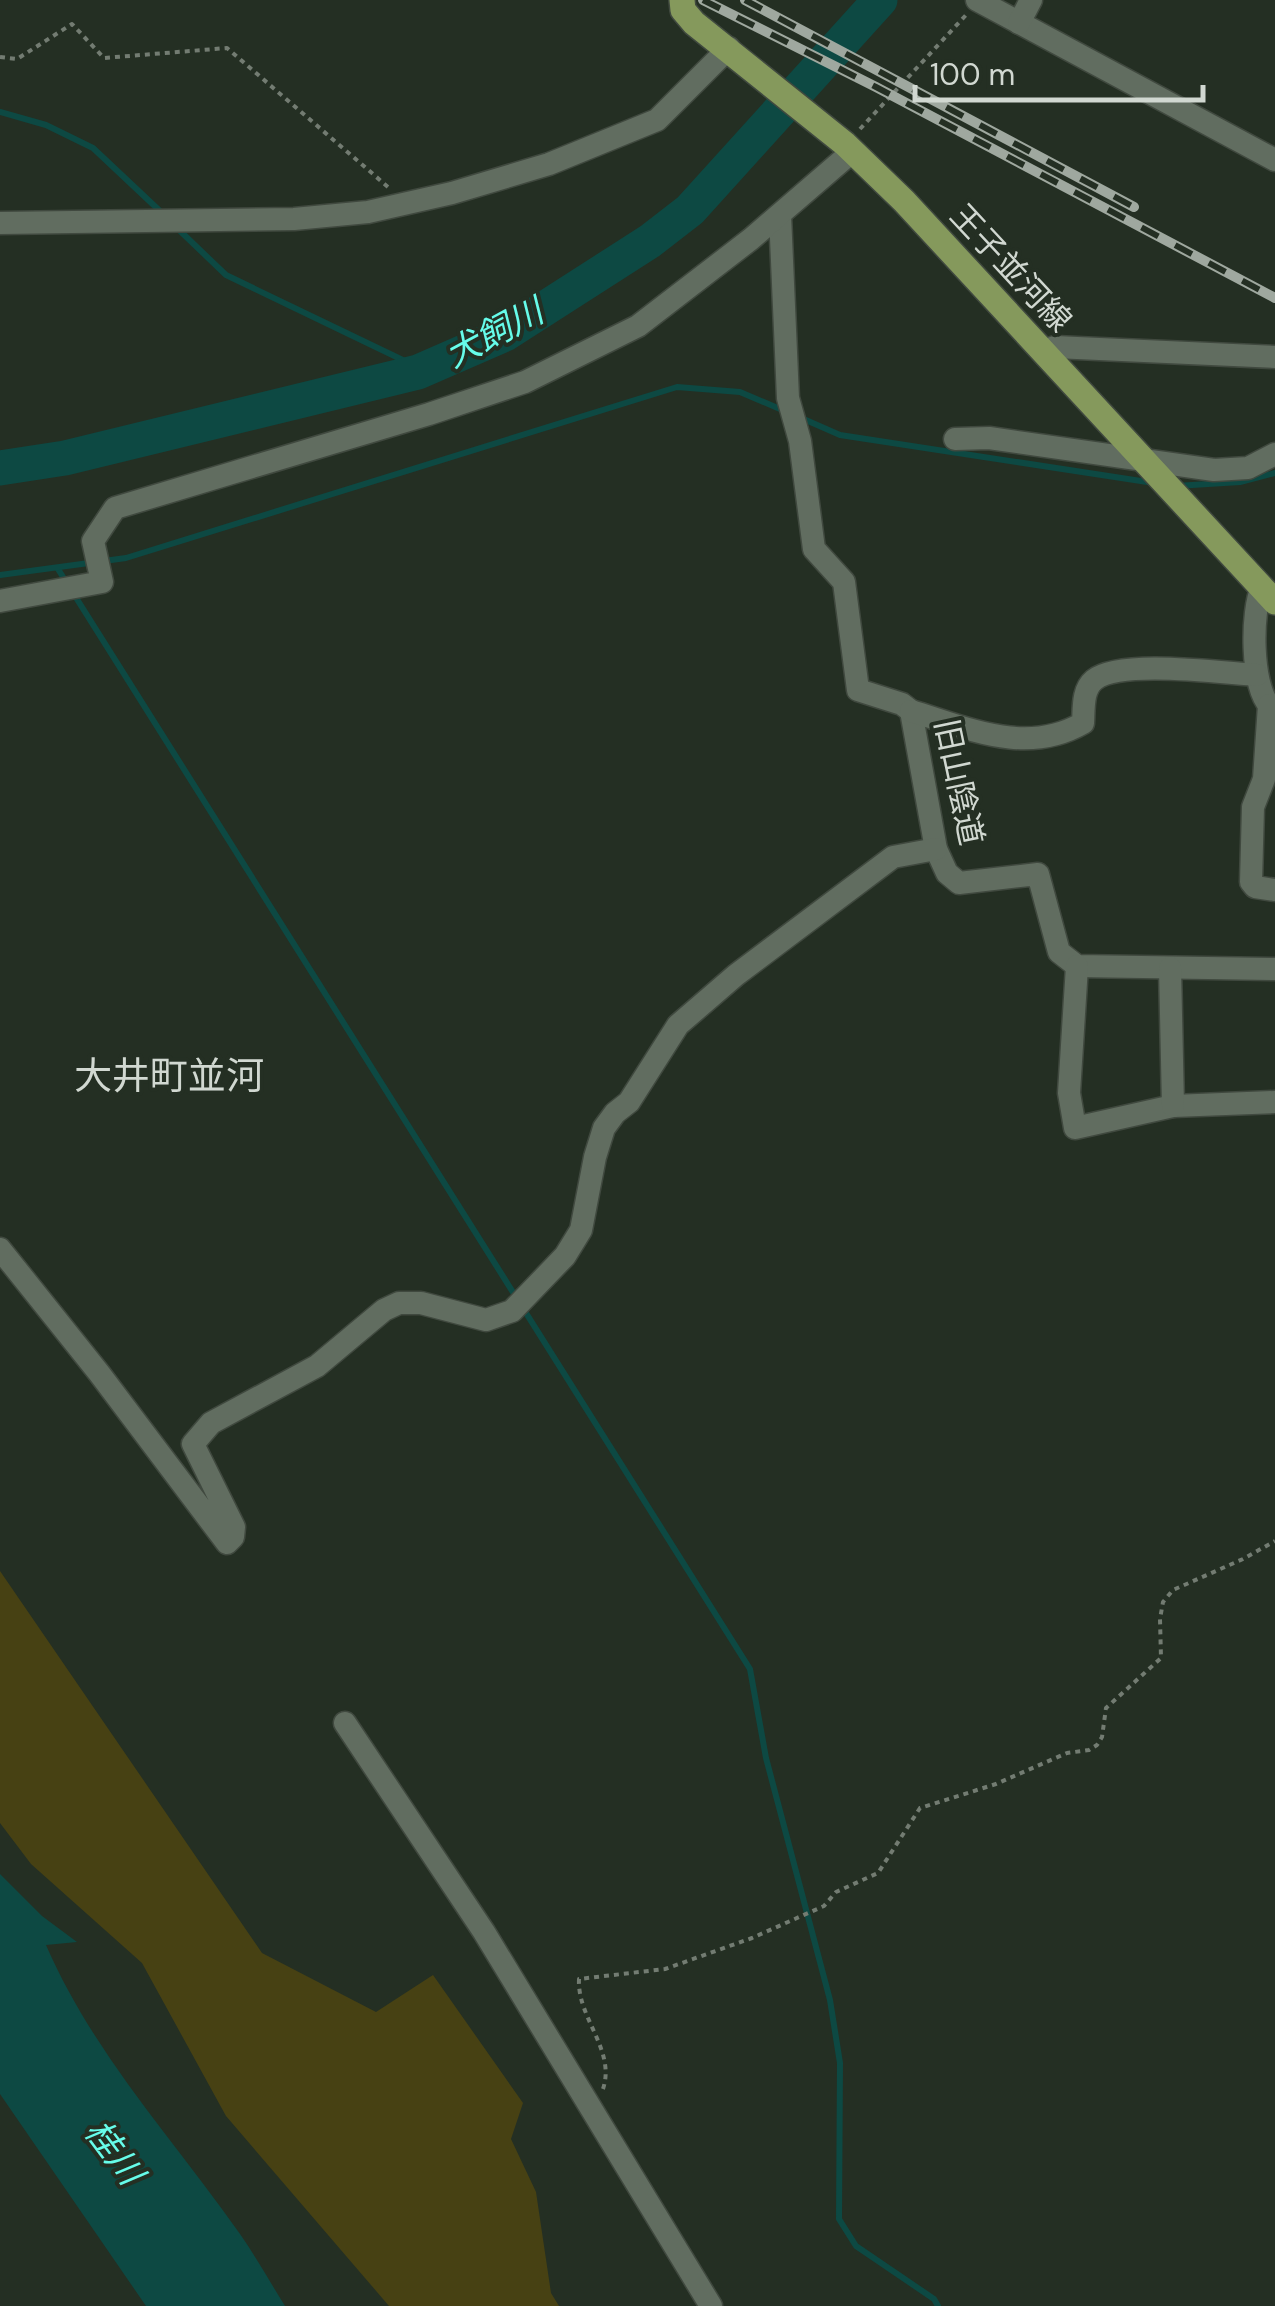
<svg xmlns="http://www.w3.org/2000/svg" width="1275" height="2306" font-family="'DM Sans','Noto Sans JP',sans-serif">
  <rect width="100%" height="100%" fill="#242f23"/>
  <!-- green -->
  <path fill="#474113" d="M0,1571L262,1953L376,2012L433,1975L523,2103L511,2139L536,2192L551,2293L559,2306H389L226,2116L142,1963L31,1864L0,1823Z"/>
  <!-- water -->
  <path fill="#0d4943" d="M0,1874L42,1916L77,1942L46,1945C94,2055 172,2137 240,2234C256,2257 270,2282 285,2306H146L0,2094Z"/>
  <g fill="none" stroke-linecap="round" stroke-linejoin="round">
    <!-- stream -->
    <g stroke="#0d4943" stroke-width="6">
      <path d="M0,112L46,125L93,148L161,212"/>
      <path d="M177,228L226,275L409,363L418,372"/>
      <path d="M799,417L840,435L1154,483"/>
      <path d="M1176,486L1240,482L1275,473"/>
      <path d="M58,569L750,1669L766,1758L830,2000L840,2063L839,2219L856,2246L934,2299L938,2306"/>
      <path d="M0,575L126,558L677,387L740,392L787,412"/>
    </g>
    <!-- river -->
    <path stroke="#0d4943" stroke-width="35" d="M0,468L65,458L418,372L505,334L650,241L690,210L880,0"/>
    <defs>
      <g id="minor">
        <path d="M977,0L1275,160"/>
        <path d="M1019,23L1031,0"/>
        <path d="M780,215L788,398L800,441L814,549L844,582L858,690L902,704L911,711L936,849L947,873L959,883L1038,874L1059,952L1077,966L1275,969"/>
        <path d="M0,223L294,219L368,212L452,193L549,164L657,120L729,48"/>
        <path d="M1043,351L1055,347L1275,357"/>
        <path d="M955,439L989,438L1214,470L1248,468L1275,454"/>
        <path d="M1262,587C1251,612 1251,684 1269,705L1275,706"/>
        <path d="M0,601L102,582L93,541L115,508L429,414L525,382L638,326L751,239L853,151"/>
        <path d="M1269,705L1264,779L1253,807L1251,882L1255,887L1275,890"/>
        <path d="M911,711C968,728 1026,756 1083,723C1084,709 1082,690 1094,680C1120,659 1222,673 1257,675"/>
        <path d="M1077,966L1069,1093L1075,1128L1173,1106L1275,1102"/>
        <path d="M1170,968L1173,1106"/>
        <path d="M0,1249L99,1373L227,1543L233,1537L234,1527L193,1444L211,1423L317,1366L384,1310L399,1303H421L486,1320L512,1311L565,1256L581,1230L595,1157L604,1128L615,1113L629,1102L678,1025L736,975L893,857L936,849"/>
        <path d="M345,1723L484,1932L711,2306"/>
      </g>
      <path id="major" d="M682,0L683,10L694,23L845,144L904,201L1275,602"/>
    </defs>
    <!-- minor casing -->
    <use href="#minor" stroke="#40493f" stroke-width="25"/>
    <!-- major casing -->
    <use href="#major" stroke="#40493f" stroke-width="28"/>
    <!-- path -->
    <g stroke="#737c72" stroke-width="4" stroke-dasharray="5 5" stroke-linecap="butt">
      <path d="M0,57L17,59L72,24L104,58L227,48L388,187"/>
      <path d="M860,129L966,15"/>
      <path d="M603,2089C616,2050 577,2018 579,1979L665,1969L752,1938L824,1906L836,1892L878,1873L920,1808L996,1784L1067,1753L1089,1750L1097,1745L1102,1737L1106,1708L1161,1658L1160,1619L1163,1602L1173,1590L1243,1559L1275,1541"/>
    </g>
    <!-- minor -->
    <use href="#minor" stroke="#616d60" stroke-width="22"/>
    <!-- major -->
    <use href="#major" stroke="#85995c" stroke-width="25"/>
    <defs>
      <g id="rail">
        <path d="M703,0L876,87L1275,298"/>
        <path d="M745,0L1134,207"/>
      </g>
    </defs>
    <!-- rail casing -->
    <use href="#rail" stroke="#9fa89f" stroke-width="10"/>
    <!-- rail -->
    <use href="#rail" stroke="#242f23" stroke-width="6" stroke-dasharray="19" stroke-linecap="butt"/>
  </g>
  <g text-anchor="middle" stroke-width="8" stroke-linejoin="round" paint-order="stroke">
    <!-- street labels -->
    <g font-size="32" fill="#d1d8d1" stroke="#242f23">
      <text transform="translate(1011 268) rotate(47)" y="11">王子並河線</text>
      <text transform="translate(959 782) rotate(78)" y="11">旧山陰道</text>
    </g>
    <!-- water labels -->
    <g font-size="35" font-style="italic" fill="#66fcea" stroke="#242f23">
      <text transform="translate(494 333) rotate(-28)" y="12">犬飼川</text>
      <text transform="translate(114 2152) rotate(53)" y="12">桂川</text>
    </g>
    <!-- quarter labels -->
    <g font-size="38" fill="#d1d8d1" stroke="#242f23">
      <text x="169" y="1089">大井町並河</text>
    </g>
  </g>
  <!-- scale -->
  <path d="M915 85v15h288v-15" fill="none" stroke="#d1d8d1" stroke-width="5"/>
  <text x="930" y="85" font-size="30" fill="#d1d8d1" stroke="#242f23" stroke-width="8" paint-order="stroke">100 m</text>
</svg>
